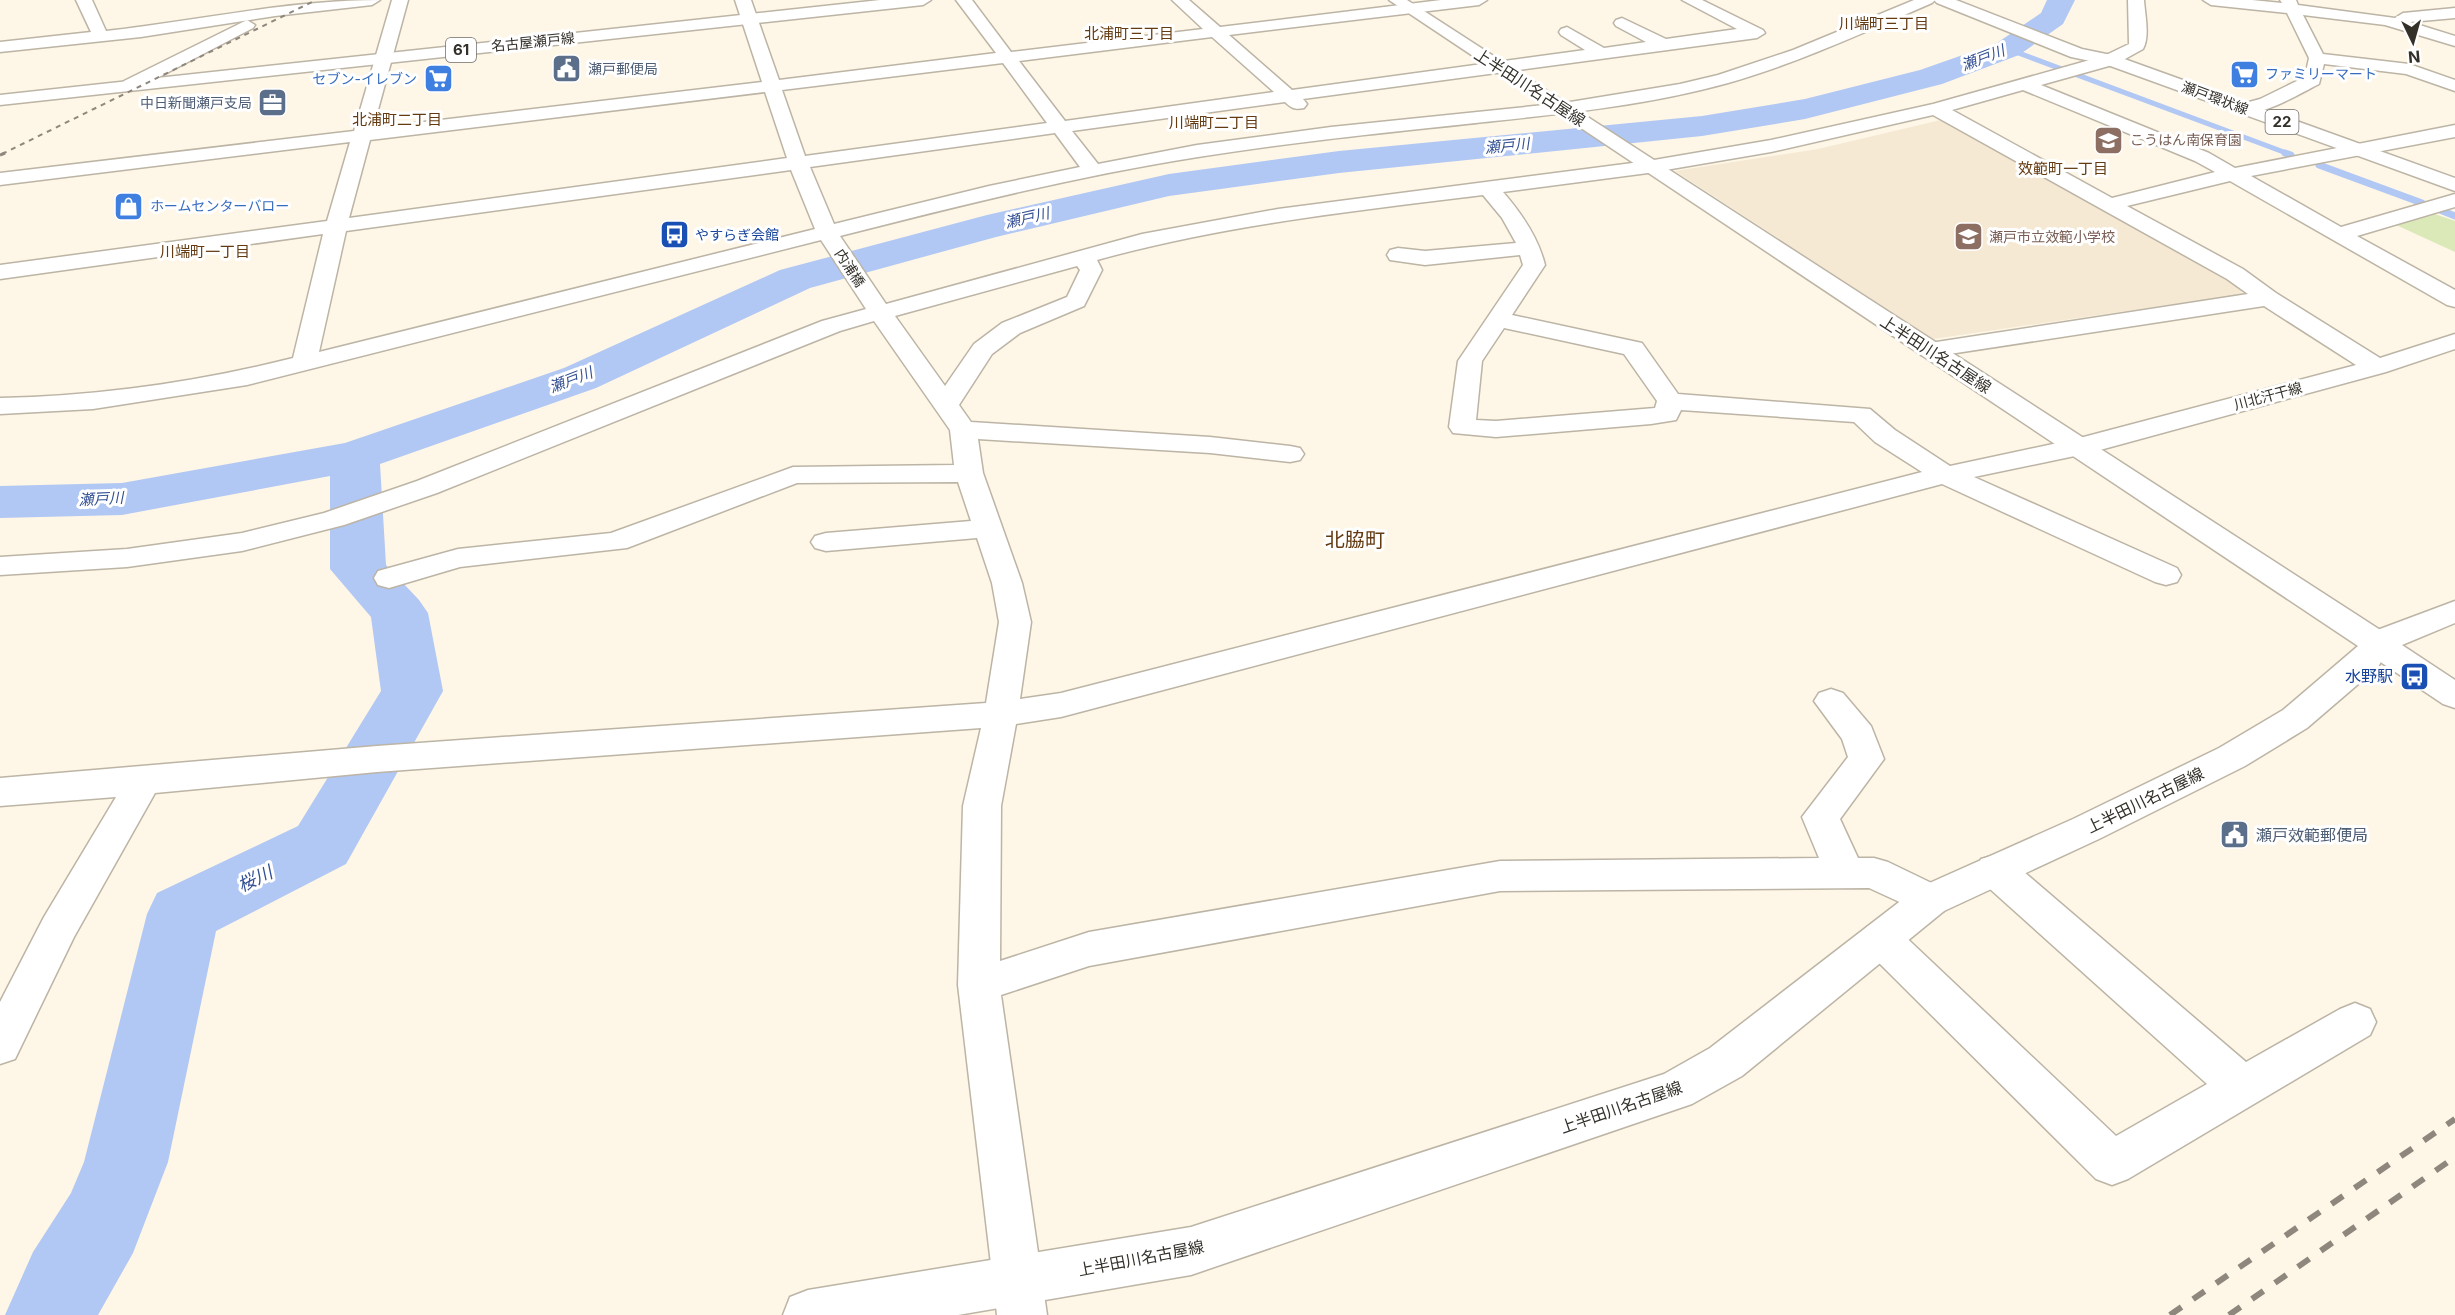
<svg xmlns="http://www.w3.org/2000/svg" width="2455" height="1315" font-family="Inter,'Noto Sans JP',sans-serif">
  <rect width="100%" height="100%" fill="#fef6e6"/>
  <!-- built -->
  <path fill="#f5e9d4" d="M1945,119L2225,273L2243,294L1933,339L1675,171L1818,149Z"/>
  <!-- green -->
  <path fill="#dbe8b8" d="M2429,212L2455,221V252L2394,224Z"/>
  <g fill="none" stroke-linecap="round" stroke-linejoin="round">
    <!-- stream-far1 -->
    <path stroke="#b1c7f4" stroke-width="5" d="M2008,49L2289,154"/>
    <!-- stream -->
    <g stroke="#b1c7f4" stroke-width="7">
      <path d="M2285,153L2291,155"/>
      <path d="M2319,165L2422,203"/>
      <path d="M2440,210L2455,216"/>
    </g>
    <!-- river -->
    <path fill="#b1c7f4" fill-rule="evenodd" d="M2047,0H2075L2063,24L2019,55L1942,84L1805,119L1702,136L1339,173L1169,196L996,237L810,288L596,388L380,464L386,565L419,600L428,613L443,691L346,864L216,931L168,1162L133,1253L98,1315H5L33,1252L71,1193L84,1162L147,914L157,893L298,826L381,691L371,617L330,569V476L122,515L0,518V486L122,483L345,443L564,368L780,270L987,215L1169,174L1339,151L1702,116L1805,99L1920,70L1997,43L2041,13Z"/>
    <defs>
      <g id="minor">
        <path d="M76,0H92L106,31C198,21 287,0 380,0L372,5L275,16L141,37L0,52V42L91,32Z"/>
        <path d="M392,0H408L373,128L762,82L735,0H751L779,80L996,53L956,0H972L1011,52L1203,29L1172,0H1189L1220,27L1441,0H1487L1479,5L1229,35L1292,90L1585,50L1561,35L1559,32L1561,29L1567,27L1604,48L1646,42L1616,26L1614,23L1616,20L1622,18L1666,39L1737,29L1682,0H1702L1763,30L1765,33L1757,38L1303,99L1307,104L1304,108C1295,110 1291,108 1285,102L1072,131L1098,164L1197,145L1331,127L1564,103L1680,84L1718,75L1793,50L1914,0H1935L1932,3C1865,32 1798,63 1728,83C1652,104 1572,113 1494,121C1395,132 1296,141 1198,157C1077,176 958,206 840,236L886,304L1142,234L1278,209L1648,161L1771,140L1933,104L2104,56L2129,44L2128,0H2144C2145,15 2150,37 2143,49L2116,64L2041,85L2209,153L2235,168L2455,125V137L2251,176L2341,227L2455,194V207L2357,236L2455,290V307L2447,305L2230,181L2127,206L2243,269L2276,293L2380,358L2455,334V349L2386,372L2089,453L1974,477L2177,568L2181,575L2177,582L2166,585L2155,582L1942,484L1061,717L1016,724L1001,806L1000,961L1089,932L1500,861L1819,858L1802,817L1848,757L1842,739L1814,701L1819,693L1831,689L1843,693L1871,726L1884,759L1840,819L1858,858H1874L1888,862L1944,889L1950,900L1944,911L1930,916L1869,888L1500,891L1089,966L1001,995L1047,1315H997L958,985L963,806L981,728L377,772L155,793L74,937L15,1059L0,1064V1002L44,917L116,797L0,806V778L377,746L986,703L999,622L992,583L977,538L826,551L815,548L811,542L815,536L826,533L971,521L958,482L797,483L627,548L460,567L389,588L378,585L374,578L378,571L458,549L611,533L793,467L954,465L950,430L874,321L840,331L437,493L344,525L242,551L127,567L0,575V557L127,549L242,533L324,513L417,481L822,321L866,309L821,240L247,385L93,409L0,414V398C99,396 197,382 293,358L323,234L0,279V265L327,221L350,142L0,185V173L354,131ZM1212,37L1274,92L1065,121L1019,61ZM1003,63L1047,123L805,156L782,90ZM2023,90L2195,161L2215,172L2112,198L1952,110ZM765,92L787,158L349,218L370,140ZM1933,115L2227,279L2248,294L1930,343L1921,345L1918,350L1921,355L1930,357L2264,306L2356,365L2076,439L1950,466L1895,430L1870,409L1678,394L1642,343L1512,315L1545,265C1538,237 1522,214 1503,192L1648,173L1771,152ZM1055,133L1080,167L989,186L834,224L810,167ZM791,170L815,229L319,352L346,231ZM1483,195L1502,218L1516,243L1425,251L1398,248L1390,250L1387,255L1390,260L1425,265L1520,255L1523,265L1458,361L1449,427L1453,433L1496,437L1651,424L1676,420L1681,410L1854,422L1875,442L1922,472L1061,693L1020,699L1031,622L1022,583L983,473L978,439L1210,453L1290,462L1300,460L1304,454L1300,448L1290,446L1210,437L971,422L959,405L992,354L1020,333L1084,306L1102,270L1097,260C1223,225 1353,211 1483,195ZM1077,266L1080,270L1067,297L1002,323L974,344L945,386L895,316ZM1504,328L1624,354L1657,401L1655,408L1496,421L1476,420L1482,361Z"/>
        <path d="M2203,0H2252L2282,3L2280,0H2296L2298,5L2395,18L2403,13L2455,8V18L2410,22L2455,36V46L2385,25L2303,15L2323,54L2409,64L2455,80V91L2406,74L2324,64L2319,84C2299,94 2260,118 2238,113L2235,109L2238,105L2260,99L2305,77L2309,58L2287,13L2211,5Z"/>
        <path d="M247,20L255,25L253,28L136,89H124L121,85L124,81Z"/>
        <path d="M2455,601V623L2402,645L2455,680V708L2443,704L2364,651L2360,643L2364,635Z"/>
        <path d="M1995,855L2009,859L2246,1062L2340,1009L2355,1003L2370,1009L2376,1022L2370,1035L2128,1179L2112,1185L2096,1179L1867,951L1861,939L1867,927L1881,922L1895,927L2116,1136L2207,1084L1981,881L1976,870L1981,859Z"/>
      </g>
      <g id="major">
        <path d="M880,0H931L923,5L0,105V95Z"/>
        <path d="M1389,0H1407L2388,635L2392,643L2378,667L2307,728L2245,766L2099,839L1944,911L1742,1076L1692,1104L1191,1275L958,1315H783L790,1297L808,1290L1191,1227L1664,1074L1710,1048L1916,889L2073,819L2219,748L2283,710L2358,646Z"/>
        <path d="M1934,0H1956L2082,49L2116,56L2455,178V191L2105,64L2071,57L1937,3Z"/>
      </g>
    </defs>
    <!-- minor casing -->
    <use href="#minor" stroke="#bcb4a5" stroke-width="3"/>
    <!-- major casing -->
    <use href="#major" stroke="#bcb4a5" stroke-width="3"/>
    <!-- minor -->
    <use href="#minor" fill="#fff" fill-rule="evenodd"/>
    <!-- major -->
    <use href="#major" fill="#fff" fill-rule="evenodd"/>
    <!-- rail-far2 -->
    <path stroke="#8d877d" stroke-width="2" stroke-dasharray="5 5" stroke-linecap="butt" d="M2,154L316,0"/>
    <!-- rail-far1 -->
    <path stroke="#8d877d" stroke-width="3" stroke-dasharray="7 7" stroke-linecap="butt" d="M0,155L5,153"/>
    <!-- rail -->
    <g stroke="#8d877d" stroke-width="6" stroke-dasharray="14 14" stroke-linecap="butt">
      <path d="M2170,1315L2455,1119"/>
      <path d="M2229,1315L2455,1157"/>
    </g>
  </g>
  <!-- icons -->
  <defs>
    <symbol id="civic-square" viewBox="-11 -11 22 22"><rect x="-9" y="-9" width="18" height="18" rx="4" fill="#5c6f8a" stroke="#fff"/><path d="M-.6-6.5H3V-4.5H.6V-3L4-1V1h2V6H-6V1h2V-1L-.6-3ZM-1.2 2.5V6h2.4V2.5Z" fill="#fff"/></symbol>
    <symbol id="supermarket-square" viewBox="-11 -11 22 22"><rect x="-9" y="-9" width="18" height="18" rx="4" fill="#3f7fe0" stroke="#fff"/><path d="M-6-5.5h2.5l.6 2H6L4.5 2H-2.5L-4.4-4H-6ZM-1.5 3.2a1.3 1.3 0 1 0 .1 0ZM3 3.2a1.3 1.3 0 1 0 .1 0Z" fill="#fff"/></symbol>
    <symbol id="office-square" viewBox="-11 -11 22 22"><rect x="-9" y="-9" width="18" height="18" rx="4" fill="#5c6f8a" stroke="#fff"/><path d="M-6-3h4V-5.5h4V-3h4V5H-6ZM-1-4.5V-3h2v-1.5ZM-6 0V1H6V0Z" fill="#fff"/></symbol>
    <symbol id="school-square" viewBox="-11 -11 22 22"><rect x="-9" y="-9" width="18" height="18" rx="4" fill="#8d6e63" stroke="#fff"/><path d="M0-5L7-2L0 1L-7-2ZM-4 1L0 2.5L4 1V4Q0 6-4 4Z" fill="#fff"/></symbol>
    <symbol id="shop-square" viewBox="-11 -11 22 22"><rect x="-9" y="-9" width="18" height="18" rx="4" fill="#3f7fe0" stroke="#fff"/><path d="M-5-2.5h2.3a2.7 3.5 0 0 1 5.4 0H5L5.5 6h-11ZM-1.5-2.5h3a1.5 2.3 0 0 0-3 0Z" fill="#fff"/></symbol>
    <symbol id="bus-square" viewBox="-11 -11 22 22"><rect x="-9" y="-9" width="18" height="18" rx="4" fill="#1a4fb4" stroke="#fff"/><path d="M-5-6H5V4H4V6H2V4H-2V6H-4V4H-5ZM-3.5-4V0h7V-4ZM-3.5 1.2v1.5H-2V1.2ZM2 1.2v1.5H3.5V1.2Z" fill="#fff"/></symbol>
  </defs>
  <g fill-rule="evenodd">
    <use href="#civic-square" x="550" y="52" width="33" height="33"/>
    <use href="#supermarket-square" x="2228" y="58" width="33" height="33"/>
    <use href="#supermarket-square" x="422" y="62" width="33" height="33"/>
    <use href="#office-square" x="256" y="86" width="33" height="33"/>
    <use href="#school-square" x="2092" y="124" width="33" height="33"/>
    <use href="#shop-square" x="112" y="190" width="33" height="33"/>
    <use href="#bus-square" x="658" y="218" width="33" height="33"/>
    <use href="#school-square" x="1952" y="220" width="33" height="33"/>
    <use href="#bus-square" x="2398" y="660" width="33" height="33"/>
    <use href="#civic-square" x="2218" y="818" width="33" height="33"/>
  </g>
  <g text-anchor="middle" stroke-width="6" stroke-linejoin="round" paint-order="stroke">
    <!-- far-street labels -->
    <g font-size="14" fill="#33302a" stroke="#fff">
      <text transform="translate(533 42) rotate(-6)" y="5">名古屋瀬戸線</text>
      <text transform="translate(2215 98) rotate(20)" y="5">瀬戸環状線</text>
      <text transform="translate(850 268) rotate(57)" y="5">内浦橋</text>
      <text transform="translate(2268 396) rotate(-15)" y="5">川北汗干線</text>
    </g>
    <!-- far-service labels -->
    <g font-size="14" fill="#4e5e75" stroke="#fff" text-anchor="start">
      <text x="588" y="74">瀬戸郵便局</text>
      <text x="252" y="108" text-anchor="end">中日新聞瀬戸支局</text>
    </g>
    <!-- far-shop labels -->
    <g font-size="14" fill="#366cbe" stroke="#fff" text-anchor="start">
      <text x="2265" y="79">ファミリーマート</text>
      <text x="417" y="84" text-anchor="end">セブン-イレブン</text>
      <text x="150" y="211">ホームセンターバロー</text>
    </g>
    <!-- far-education labels -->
    <g font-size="14" fill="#785e54" stroke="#fff" text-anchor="start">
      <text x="2130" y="145">こうはん南保育園</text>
      <text x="1989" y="242">瀬戸市立效範小学校</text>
    </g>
    <!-- far-transit labels -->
    <g font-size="14" fill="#164399" stroke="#fff" text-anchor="start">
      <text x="695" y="240">やすらぎ会館</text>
    </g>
    <!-- far-neighbourhood labels -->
    <g font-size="15" fill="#643a11" stroke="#fff">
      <text x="1884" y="29">川端町三丁目</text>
      <text x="1129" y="39">北浦町三丁目</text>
      <text x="397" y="125">北浦町二丁目</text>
      <text x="1214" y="128">川端町二丁目</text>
      <text x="2063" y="174">效範町一丁目</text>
      <text x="205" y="257">川端町一丁目</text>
    </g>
    <!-- shield labels -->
    <g fill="#fff" stroke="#706e6a" stroke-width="1.5">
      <rect x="446" y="38" width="30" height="24" rx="4.5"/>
      <rect x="2265.5" y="110" width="33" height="24" rx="4.5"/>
    </g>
    <g font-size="15" font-weight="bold" fill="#33302a">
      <text x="461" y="55">61</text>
      <text x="2282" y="127">22</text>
    </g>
    <!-- far-water labels -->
    <g font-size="15" font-style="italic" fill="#324f92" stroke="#fff">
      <text transform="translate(1983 58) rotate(-21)" y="5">瀬戸川</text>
      <text transform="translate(1507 146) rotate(-6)" y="5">瀬戸川</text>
      <text transform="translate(1027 218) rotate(-13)" y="5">瀬戸川</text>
      <text transform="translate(571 380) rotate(-21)" y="5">瀬戸川</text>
      <text transform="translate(101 499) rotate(-3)" y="5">瀬戸川</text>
    </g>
    <!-- street labels -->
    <g font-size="16" fill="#33302a" stroke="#fff">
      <text transform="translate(1530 87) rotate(33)" y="6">上半田川名古屋線</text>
      <text transform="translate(1936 354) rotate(33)" y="6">上半田川名古屋線</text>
      <text transform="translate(2145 800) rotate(-26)" y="6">上半田川名古屋線</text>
      <text transform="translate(1621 1107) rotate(-19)" y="6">上半田川名古屋線</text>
      <text transform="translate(1141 1258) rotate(-11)" y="6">上半田川名古屋線</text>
    </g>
    <!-- transit labels -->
    <g font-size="16" fill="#164399" stroke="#fff" text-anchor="end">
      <text x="2393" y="682">水野駅</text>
    </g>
    <!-- service labels -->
    <g font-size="16" fill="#4e5e75" stroke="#fff" text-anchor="start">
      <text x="2256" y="841">瀬戸效範郵便局</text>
    </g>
    <!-- water labels -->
    <g font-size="18" font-style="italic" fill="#324f92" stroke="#fff">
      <text transform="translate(255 879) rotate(-26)" y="6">桜川</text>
    </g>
    <!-- quarter labels -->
    <g font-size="20" fill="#643a11" stroke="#fff">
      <text x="1355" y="547">北脇町</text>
    </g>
  </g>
  <!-- north arrow -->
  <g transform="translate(2413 42) rotate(175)" stroke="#ffffff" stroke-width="4.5" paint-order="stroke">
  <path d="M0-4.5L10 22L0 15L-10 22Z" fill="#33302a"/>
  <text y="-9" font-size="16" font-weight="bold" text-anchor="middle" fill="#33302a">N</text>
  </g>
</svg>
